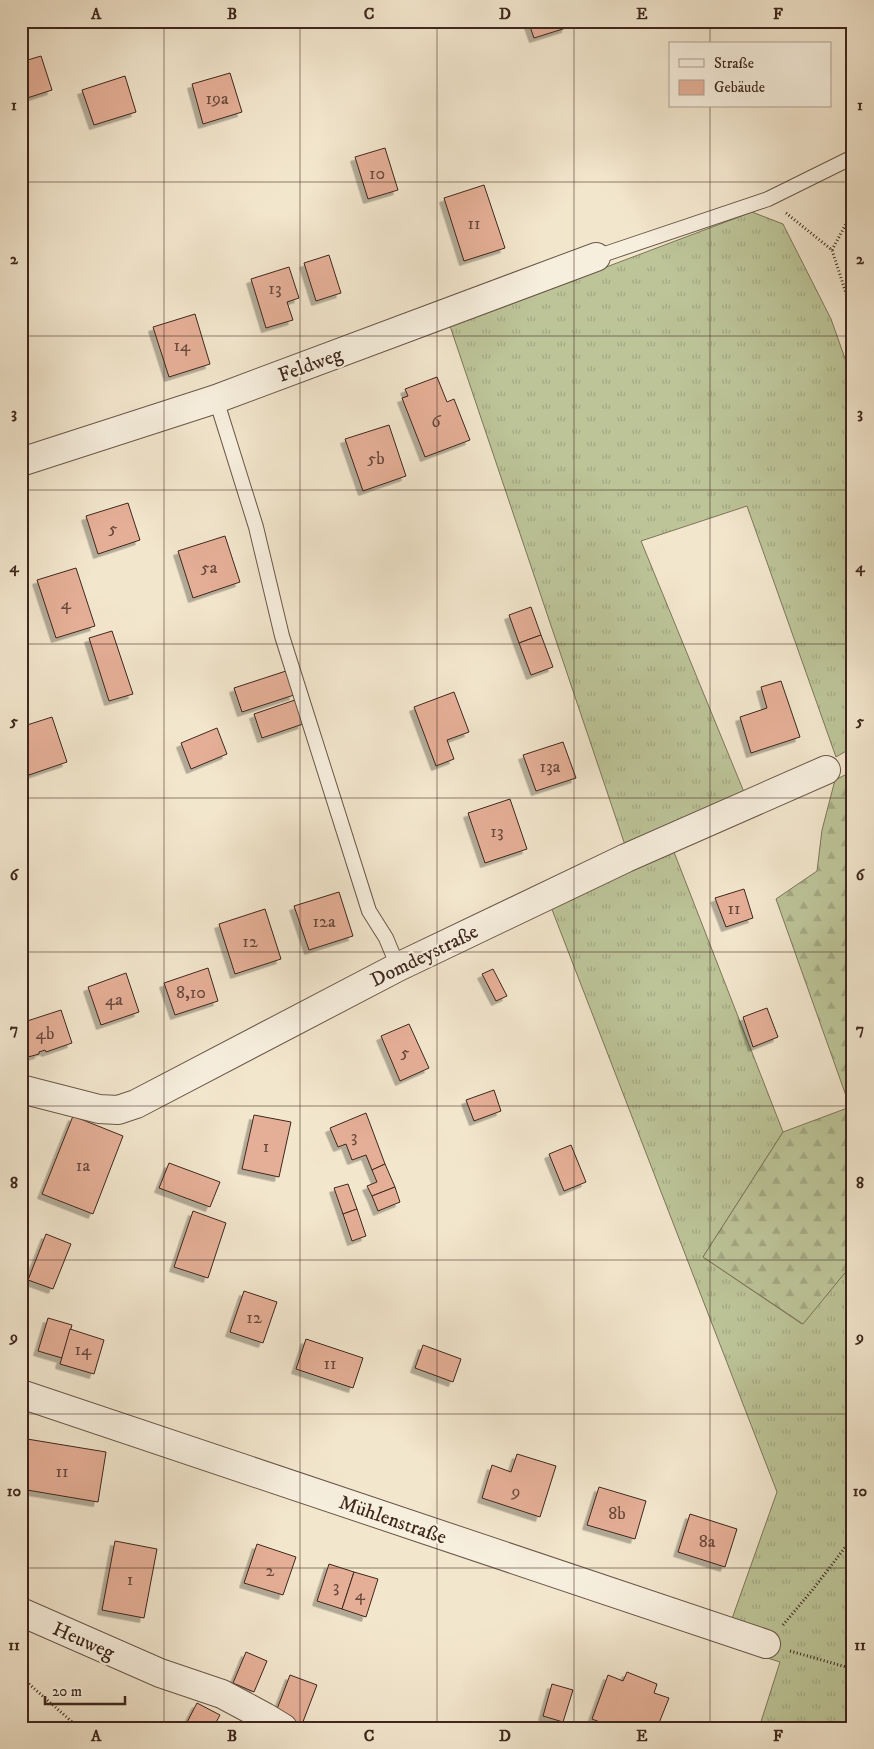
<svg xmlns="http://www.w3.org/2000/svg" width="874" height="1749" font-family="'IM FELL DW Pica',serif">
  <defs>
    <pattern id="grass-tufts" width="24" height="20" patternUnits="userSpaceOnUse" patternTransform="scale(1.25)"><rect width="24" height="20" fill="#bcc498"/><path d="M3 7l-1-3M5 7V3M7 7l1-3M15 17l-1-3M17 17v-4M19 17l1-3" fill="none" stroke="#a3a883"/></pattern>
    <pattern id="forest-firs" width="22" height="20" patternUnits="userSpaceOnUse" patternTransform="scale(1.25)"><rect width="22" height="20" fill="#bcc498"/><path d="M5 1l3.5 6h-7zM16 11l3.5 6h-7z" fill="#a3a883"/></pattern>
    <filter id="shadow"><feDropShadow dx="-4.5" dy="4.5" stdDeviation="0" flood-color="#0004"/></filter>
  </defs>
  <rect width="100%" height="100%" fill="#f2e6cd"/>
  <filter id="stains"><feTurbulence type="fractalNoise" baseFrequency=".004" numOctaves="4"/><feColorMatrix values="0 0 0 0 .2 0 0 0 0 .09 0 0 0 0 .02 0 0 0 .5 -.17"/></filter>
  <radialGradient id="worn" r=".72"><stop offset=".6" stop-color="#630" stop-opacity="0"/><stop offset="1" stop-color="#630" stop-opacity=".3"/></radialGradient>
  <!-- grass -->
  <g fill="url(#grass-tufts)" stroke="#7d765a">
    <path d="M752,212L783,224L831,319L853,381V747L836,757L747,506L641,541L746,797L626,848L450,326Z"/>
    <path d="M672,847L783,1132L703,1257L802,1324L853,1263V1728H759L780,1662L723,1644L777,1492L551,907Z"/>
  </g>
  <!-- forest -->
  <path fill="url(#forest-firs)" stroke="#7d765a" d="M853,771V1263L803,1324L703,1257L783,1132L850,1107L776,899L817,871L822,830L835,780Z"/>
  <!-- building -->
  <g fill="#e5af97" stroke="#3e271d" filter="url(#shadow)">
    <path d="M528,21H566V28L534,38Z"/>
    <path d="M41,56L52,90L21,100V62Z"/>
    <path d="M230,73L242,112L203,124L192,84Z"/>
    <path d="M125,76L136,112L94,125L82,90Z"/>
    <path d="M385,148L398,190L368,199L355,157Z"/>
    <path d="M484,185L505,248L464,261L444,198Z"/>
    <path d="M329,255L341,293L316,301L304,263Z"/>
    <path d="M289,267L299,298L287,302L293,320L266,328L251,279Z"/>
    <path d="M195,314L210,364L169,377L153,327Z"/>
    <path d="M437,377L447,402L454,399L470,440L425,457L402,398L408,396L405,389Z"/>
    <path d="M389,425L406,476L363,491L345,439Z"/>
    <path d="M128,503L140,540L98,554L86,516Z"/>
    <path d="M225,536L240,582L193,598L178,551Z"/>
    <path d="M76,568L95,626L56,638L37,580Z"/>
    <path d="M531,607L541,635L519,643L509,615Z"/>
    <path d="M21,617L28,641L21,643Z"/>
    <path d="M112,631L133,694L109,701L89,638Z"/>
    <path d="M541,635L553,667L531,675L519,643Z"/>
    <path d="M286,671L294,695L242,712L234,688Z"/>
    <path d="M781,681L800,737L751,753L740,717L767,708L761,687Z"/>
    <path d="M454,692L469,732L447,740L454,759L436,766L414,707Z"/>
    <path d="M295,700L303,724L262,738L254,714Z"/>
    <path d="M52,717L67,762L29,775L21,753V727Z"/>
    <path d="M217,728L227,754L191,769L181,743Z"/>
    <path d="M563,742L576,778L536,791L523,755Z"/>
    <path d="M510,799L527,849L485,863L468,813Z"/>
    <path d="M744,889L753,918L726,927L715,898Z"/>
    <path d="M339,892L353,936L309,950L294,906Z"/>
    <path d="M265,909L281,959L235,974L219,924Z"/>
    <path d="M208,968L218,1001L175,1015L164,983Z"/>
    <path d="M493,969L507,996L496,1001L482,974Z"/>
    <path d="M126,973L139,1012L101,1025L88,987Z"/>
    <path d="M767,1008L778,1037L753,1047L743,1017Z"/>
    <path d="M61,1010L72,1043L46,1052L45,1050L39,1052V1054L21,1059V1023Z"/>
    <path d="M409,1024L429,1068L400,1081L381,1036Z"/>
    <path d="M494,1090L501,1111L474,1121L466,1100Z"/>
    <path d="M366,1113L385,1164L372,1170L366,1155L352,1160L346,1144L338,1147L330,1128Z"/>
    <path d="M254,1115L291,1122L279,1177L242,1169Z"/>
    <path d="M73,1116L123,1136L93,1214L42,1194Z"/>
    <path d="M571,1145L586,1182L564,1191L549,1154Z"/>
    <path d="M169,1163L220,1182L210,1207L159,1188Z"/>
    <path d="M385,1164L395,1187L372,1196L367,1186L377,1182L372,1170Z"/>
    <path d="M348,1184L357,1209L343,1214L334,1188Z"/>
    <path d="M395,1187L400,1202L378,1211L372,1196Z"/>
    <path d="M357,1209L366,1236L352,1241L343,1214Z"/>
    <path d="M193,1211L226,1223L208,1278L174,1267Z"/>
    <path d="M46,1234L71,1244L53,1289L28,1280Z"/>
    <path d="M244,1291L277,1302L263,1343L230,1332Z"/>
    <path d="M48,1318L72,1325L62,1358L38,1351Z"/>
    <path d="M70,1329L104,1340L94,1374L60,1364Z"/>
    <path d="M306,1339L363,1358L353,1388L296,1369Z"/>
    <path d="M423,1345L461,1359L453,1382L415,1368Z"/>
    <path d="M21,1438L106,1452L98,1502L21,1489Z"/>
    <path d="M517,1454L556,1466L540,1517L482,1498L492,1465L511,1472Z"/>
    <path d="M599,1487L646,1501L635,1539L587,1525Z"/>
    <path d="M690,1514L737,1529L725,1567L678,1552Z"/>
    <path d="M115,1541L157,1549L144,1618L102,1610Z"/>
    <path d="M257,1544L296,1557L283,1595L244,1583Z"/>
    <path d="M329,1564L354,1572L342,1609L317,1601Z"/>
    <path d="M354,1572L378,1579L366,1617L342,1609Z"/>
    <path d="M246,1652L267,1661L254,1692L233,1683Z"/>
    <path d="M627,1672L657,1684L654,1693L669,1698L657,1728H615L592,1719L608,1675L623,1681Z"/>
    <path d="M290,1675L317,1685L301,1727L274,1717Z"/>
    <path d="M552,1684L573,1690L563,1722L543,1716Z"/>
    <path d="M197,1703L220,1715L213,1728H184Z"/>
  </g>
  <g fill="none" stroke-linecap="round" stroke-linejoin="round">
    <defs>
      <g id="lane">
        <path d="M596,257L768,199L853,157"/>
        <path d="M216,399L256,527L282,636L369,911L386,938L398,967"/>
      </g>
      <g id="street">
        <path d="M21,462L216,399L596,257"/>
        <path d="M21,1089L99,1109L118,1110L136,1104L398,967L626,858L826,770"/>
        <path d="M21,1394L766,1644"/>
        <path d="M21,1612L160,1673L222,1694L265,1717L283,1728"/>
      </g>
    </defs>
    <!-- lane casing -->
    <use href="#lane" stroke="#6b5749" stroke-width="16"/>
    <!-- street casing -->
    <use href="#street" stroke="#6b5749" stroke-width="30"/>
    <!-- path -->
    <g stroke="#3e271d" stroke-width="3" stroke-dasharray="1 2.5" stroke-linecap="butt">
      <path d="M786,213L832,250L853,315"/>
      <path d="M832,250L853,211"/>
      <path d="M783,1625L814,1588L853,1537"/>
      <path d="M790,1651L853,1669"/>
      <path d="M21,1653L23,1641"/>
      <path d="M21,1677L79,1728"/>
    </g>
    <!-- lane -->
    <use href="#lane" stroke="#f7efde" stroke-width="14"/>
    <!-- street -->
    <use href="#street" stroke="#f7efde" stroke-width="28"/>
  </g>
  <!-- grid -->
  <path fill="none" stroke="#3e271d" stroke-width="1" stroke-opacity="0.55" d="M164,21V1728M300,21V1728M437,21V1728M574,21V1728M710,21V44M710,106V1728M21,182H853M21,336H853M21,490H853M21,644H853M21,798H853M21,952H853M21,1106H853M21,1260H853M21,1414H853M21,1568H853"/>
  <g text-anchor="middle" stroke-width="4.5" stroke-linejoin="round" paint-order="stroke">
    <!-- number labels -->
    <g font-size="18" fill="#68493c">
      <text x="217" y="104">19a</text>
      <text x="377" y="179">10</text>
      <text x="474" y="229">11</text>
      <text x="275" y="294">13</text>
      <text x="182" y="351">14</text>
      <text x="436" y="427">6</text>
      <text x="376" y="464">5b</text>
      <text x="113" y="534">5</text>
      <text x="209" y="573">5a</text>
      <text x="66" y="609">4</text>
      <text x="550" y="772">13a</text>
      <text x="497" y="837">13</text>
      <text x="734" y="914">11</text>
      <text x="324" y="927">12a</text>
      <text x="250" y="947">12</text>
      <text x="191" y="998">8,10</text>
      <text x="114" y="1005">4a</text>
      <text x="45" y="1039">4b</text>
      <text x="405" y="1058">5</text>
      <text x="354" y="1142">3</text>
      <text x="266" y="1152">1</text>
      <text x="83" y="1171">1a</text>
      <text x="254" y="1323">12</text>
      <text x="83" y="1355">14</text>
      <text x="330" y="1369">11</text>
      <text x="62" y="1477">11</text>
      <text x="516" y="1497">9</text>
      <text x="617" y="1519">8b</text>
      <text x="707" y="1547">8a</text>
      <text x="270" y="1576">2</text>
      <text x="130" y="1585">1</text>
      <text x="336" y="1592">3</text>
      <text x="360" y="1600">4</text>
    </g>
    <!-- street labels -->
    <g font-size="20" fill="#3e271d" stroke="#f7efde">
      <text transform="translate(310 364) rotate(-20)" y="7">Feldweg</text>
      <text transform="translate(424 955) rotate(-26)" y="7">Domdeystraße</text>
      <text transform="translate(393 1519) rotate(19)" y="7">Mühlenstraße</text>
      <text transform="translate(84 1640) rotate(24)" y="7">Heuweg</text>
    </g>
  </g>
  <!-- margin -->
  <rect width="874" height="1749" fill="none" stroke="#f2e6cd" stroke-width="55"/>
  <!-- legend -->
  <rect x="669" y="42" width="162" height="65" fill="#f7efde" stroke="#ad9f91"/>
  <rect x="679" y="59" width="25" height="8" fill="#f7efde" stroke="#ad9f91"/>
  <text x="714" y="68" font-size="15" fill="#3e271d">Straße</text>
  <rect x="679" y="80" width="25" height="15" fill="#e5af97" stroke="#ad9f91"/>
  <text x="714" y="92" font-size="15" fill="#3e271d">Gebäude</text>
  <!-- scale -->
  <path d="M45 1696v8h80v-8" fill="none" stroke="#3e271d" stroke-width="2.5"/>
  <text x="52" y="1696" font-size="15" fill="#3e271d" stroke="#f7efde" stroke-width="4" paint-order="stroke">20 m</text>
  <rect x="28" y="28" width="818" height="1694" fill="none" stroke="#3e271d" stroke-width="2"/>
  <g font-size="16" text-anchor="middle" font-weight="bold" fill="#3e271d">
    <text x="96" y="19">A</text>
    <text x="232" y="19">B</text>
    <text x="369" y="19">C</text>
    <text x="505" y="19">D</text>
    <text x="642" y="19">E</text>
    <text x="778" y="19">F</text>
    <text x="14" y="110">1</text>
    <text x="860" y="110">1</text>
    <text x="14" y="264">2</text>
    <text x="860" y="264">2</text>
    <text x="14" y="418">3</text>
    <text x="860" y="418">3</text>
    <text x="14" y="572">4</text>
    <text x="860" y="572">4</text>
    <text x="14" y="726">5</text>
    <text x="860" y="726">5</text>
    <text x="14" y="880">6</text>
    <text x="860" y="880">6</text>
    <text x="14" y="1034">7</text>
    <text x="860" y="1034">7</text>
    <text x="14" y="1188">8</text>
    <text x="860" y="1188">8</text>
    <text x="14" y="1342">9</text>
    <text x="860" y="1342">9</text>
    <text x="14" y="1496">10</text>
    <text x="860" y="1496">10</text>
    <text x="14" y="1650">11</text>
    <text x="860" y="1650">11</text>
    <text x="96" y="1741">A</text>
    <text x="232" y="1741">B</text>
    <text x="369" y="1741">C</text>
    <text x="505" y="1741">D</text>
    <text x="642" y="1741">E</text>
    <text x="778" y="1741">F</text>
  </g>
  <rect width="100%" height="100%" filter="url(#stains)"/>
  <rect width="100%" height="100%" fill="url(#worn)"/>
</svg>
